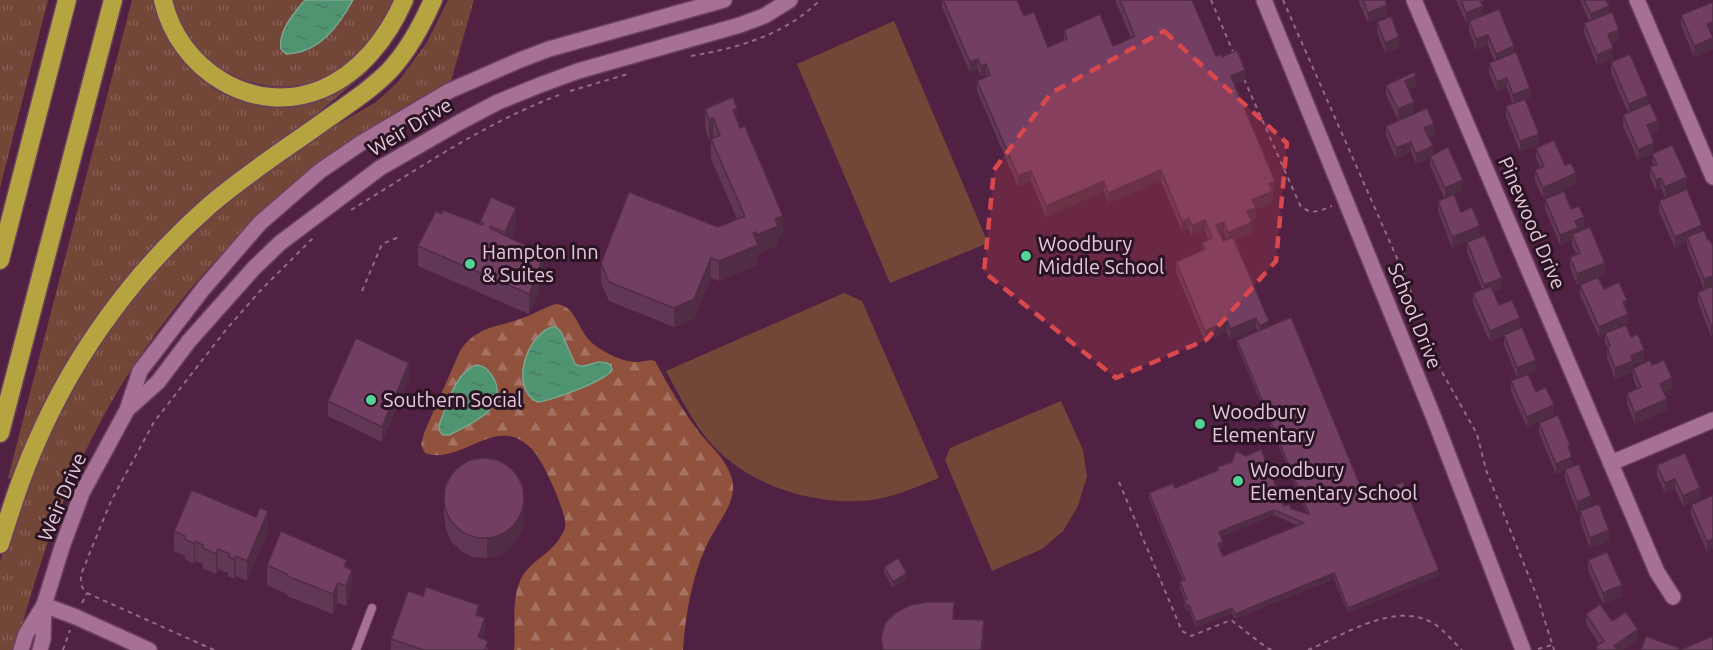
<svg xmlns="http://www.w3.org/2000/svg" width="1713" height="650" font-family="Ubuntu,sans-serif">
  <defs>
    <pattern id="grass-tufts" width="24" height="20" patternUnits="userSpaceOnUse" patternTransform="scale(1.5)"><rect width="24" height="20" fill="#734738"/><path d="M3 7l-1-3M5 7V3M7 7l1-3M15 17l-1-3M17 17v-4M19 17l1-3" fill="none" stroke="#876054"/></pattern>
    <pattern id="forest-firs" width="22" height="20" patternUnits="userSpaceOnUse" patternTransform="scale(1.5)"><rect width="22" height="20" fill="#90523d"/><path d="M5 1l3.5 6h-7zM16 11l3.5 6h-7z" fill="#a57162"/></pattern>
    <pattern id="water-ripples" width="26" height="14" patternUnits="userSpaceOnUse" patternTransform="scale(1.5)"><rect width="26" height="14" fill="#4f9470"/><path d="M2 4q2-2 4 0t4 0M15 11q2-2 4 0t4 0" fill="none" stroke="#4c7a62"/></pattern>
  </defs>
  <rect width="100%" height="100%" fill="#512143"/>
  <!-- grass -->
  <g fill="url(#grass-tufts)">
    <path d="M0,0H48L0,188Z"/>
    <path d="M132,0H154C163,42 197,91 242,100C261,103 283,102 303,104C329,98 347,86 366,69L368,71L162,243L15,480L8,478Z"/>
    <path d="M173,0H396C381,27 365,53 338,70C274,111 190,72 173,0Z"/>
    <path d="M448,0H474L451,81C287,166 150,304 75,474C49,531 32,590 15,650H0V561L46,437L99,341L155,269L226,201L318,136L376,102L398,82L427,42Z"/>
  </g>
  <!-- forest -->
  <path fill="url(#forest-firs)" fill-rule="evenodd" d="M556,304C575,305 578,329 590,341C600,351 622,362 637,362C644,362 649,359 655,361C668,385 682,410 699,432C710,446 725,458 731,476C739,497 722,517 712,535C693,569 686,611 683,650H514C516,628 511,602 520,581C528,561 553,554 562,534C565,530 566,526 565,521C563,506 545,466 536,454C531,447 522,440 514,437C483,429 456,464 425,453L421,445L424,433L460,351C478,324 499,328 525,317C536,313 545,307 556,304ZM555,326L561,332L575,364L584,366L602,361L613,367L609,375L560,396L527,393C518,371 529,331 555,326ZM489,371C505,397 494,410 471,423C463,428 454,434 446,436L439,425L463,374Z"/>
  <!-- pitch -->
  <g fill="#734738">
    <path d="M894,21L988,243L890,283L797,64Z"/>
    <path d="M844,293L862,301L939,478C919,486 899,495 878,499C817,509 742,485 704,435C689,415 678,393 666,371Z"/>
    <path d="M1061,401L1083,450L1087,476L1078,506L1063,531L1042,549L992,571L945,460L950,448Z"/>
  </g>
  <!-- water -->
  <g fill="url(#water-ripples)" stroke="#7ca490" stroke-width="1.5">
    <path d="M305,0H353C338,27 319,53 286,54L281,49C278,31 294,13 305,0Z"/>
    <path d="M555,326L561,332L575,364C588,371 596,356 611,365L612,370C605,381 553,400 538,402C508,389 527,332 555,326Z"/>
    <path d="M476,365C486,366 489,371 494,379C509,408 470,425 449,435H443L440,432L439,425C447,406 455,372 476,365Z"/>
  </g>
  <g fill="none" stroke-linecap="round" stroke-linejoin="round">
    <defs>
      <path id="lane" d="M356,650L372,608"/>
      <g id="street">
        <path d="M1264,0L1434,418L1523,650"/>
        <path d="M1414,0L1657,572L1673,597"/>
        <path d="M1637,0L1713,177"/>
        <path d="M1611,463L1713,420"/>
      </g>
      <g id="secondary">
        <path d="M129,408L158,382L189,341L254,268L280,243L380,168L460,122L498,102L540,85L578,71L740,25L764,16L790,0"/>
        <path d="M44,605L76,617L149,650"/>
        <path d="M21,650L26,634L44,605L62,547L82,493L127,410L140,371L203,289L260,223L320,171L361,143L449,91L520,60L549,49L724,0"/>
        <path d="M40,650L43,639L44,605"/>
      </g>
      <g id="highway">
        <path d="M163,0C178,69 253,118 322,89C360,73 388,37 404,0"/>
        <path d="M0,260L67,0"/>
        <path d="M0,433L113,0"/>
        <path d="M0,544C11,509 22,474 37,441C76,351 136,270 210,205C247,173 290,146 330,117C351,102 373,88 391,69C409,49 422,25 433,0"/>
      </g>
    </defs>
    <!-- lane casing -->
    <use href="#lane" stroke="#6a405f" stroke-width="10"/>
    <!-- street casing -->
    <use href="#street" stroke="#6a405f" stroke-width="18"/>
    <!-- secondary casing -->
    <use href="#secondary" stroke="#6a405f" stroke-width="18"/>
    <!-- highway casing -->
    <use href="#highway" stroke="#6a405f" stroke-width="21"/>
    <!-- path -->
    <g stroke="#936b87" stroke-width="2" stroke-dasharray="4.5 4.5" stroke-linecap="butt">
      <path d="M1211,0L1234,54"/>
      <path d="M1283,0L1404,274L1438,365L1477,434L1486,470L1538,599L1554,650"/>
      <path d="M691,56C738,48 785,35 820,0"/>
      <path d="M1244,79L1300,205C1311,216 1319,211 1332,206"/>
      <path d="M570,91L628,74"/>
      <path d="M351,210C418,169 485,123 559,95"/>
      <path d="M362,291L382,244L399,237"/>
      <path d="M1119,482L1182,631L1191,636L1231,620L1267,648L1272,650"/>
      <path d="M82,603L87,593"/>
      <path d="M1538,649L1552,645"/>
      <path d="M63,650L70,630"/>
      <path d="M214,650L87,593C80,587 80,581 82,572L111,501L154,422L225,331L259,292L313,238"/>
      <path d="M1308,650C1344,635 1393,602 1431,622C1443,628 1452,641 1462,650"/>
    </g>
    <!-- lane -->
    <use href="#lane" stroke="#a77095" stroke-width="8"/>
    <!-- street -->
    <use href="#street" stroke="#a77095" stroke-width="15"/>
    <!-- secondary -->
    <use href="#secondary" stroke="#a77095" stroke-width="15"/>
    <!-- highway -->
    <use href="#highway" stroke="#b6a441" stroke-width="18"/>
  </g>
  <!-- wall -->
  <g fill="#623655" fill-rule="evenodd">
    <path d="M942,0H1017L1024,16L1048,47L1064,41V30L1113,46L1131,38L1115,0H1192L1216,56L1222,57L1245,80L1235,84L1275,192L1273,193V202L1256,209V218L1251,220L1252,233L1235,240L1269,327L1365,497L1439,576L1348,613L1334,579L1235,619L1232,613L1196,628L1189,610L1186,611L1184,606V600H1185L1180,588V582L1183,581L1149,498V493L1175,488L1217,470V467L1284,506L1307,514L1237,345V340L1258,331L1256,328L1230,340L1227,332L1205,341L1176,272V262L1202,250V243L1208,240L1205,231L1192,236L1189,229L1182,231L1161,181L1108,203L1104,191L1046,217L1031,181L1018,187L977,91V81L987,77L986,74L981,76L978,69L970,73L942,7ZM1224,232L1227,240L1223,241L1220,234ZM1274,515L1298,526L1223,556L1220,549L1223,547L1221,537Z"/>
    <path d="M1358,0H1385L1387,15L1368,23Z"/>
    <path d="M1456,0H1485L1481,2L1483,16L1514,53L1530,98L1525,100L1539,144L1520,152L1506,117V106L1513,104L1507,88L1497,92L1489,73V63L1494,61L1488,45L1476,50L1469,31V22L1466,23Z"/>
    <path d="M1580,0H1606L1609,13L1619,40L1611,43L1613,59L1597,65L1584,33V23L1589,21Z"/>
    <path d="M1681,15L1711,33L1713,49L1694,57L1681,25Z"/>
    <path d="M1377,22L1399,48L1385,53L1377,32Z"/>
    <path d="M1611,62L1648,104L1658,131L1651,134L1654,153L1687,187L1665,197L1661,189L1656,191L1650,177V167L1653,166L1652,154L1638,160L1623,126V115L1628,113L1611,73Z"/>
    <path d="M1386,85L1416,86L1409,89L1414,112L1398,120L1386,95Z"/>
    <path d="M705,109L737,121L783,236L778,238V245L758,254V265L719,281L711,278L694,319L674,327L609,301L601,283V263L718,227L737,219L711,159V139L709,140L705,129Z"/>
    <path d="M1386,126L1434,135L1428,137L1433,154L1463,190L1452,195L1461,212L1480,237L1502,288L1493,292L1499,305L1520,328L1536,371L1517,378L1504,345V335L1490,342L1473,304V293L1482,289L1467,252V242L1452,248L1438,211V201L1444,198L1430,166V158L1416,164L1411,152L1396,159L1386,136Z"/>
    <path d="M1536,148L1565,165L1576,184L1543,198L1535,181V170L1540,168L1536,158Z"/>
    <path d="M1545,199L1571,209L1584,228L1578,230V232L1605,274L1577,285L1570,267V257L1576,254L1572,245V240L1560,245L1545,209Z"/>
    <path d="M1659,201L1702,230L1708,240L1713,246L1711,336L1698,302V292L1704,289L1687,247V242L1675,248L1659,212Z"/>
    <path d="M480,222L516,228L511,238L539,256L543,278L539,286V293L529,314L418,266V246L480,224Z"/>
    <path d="M1580,285L1604,289L1627,311L1628,325H1626L1631,337L1644,361L1633,365V368L1652,365L1672,389L1664,392L1667,410L1635,424L1627,404V393L1637,389L1633,378V372L1615,379L1607,358V348L1605,343V334L1599,337L1580,295Z"/>
    <path d="M409,379L382,442L328,416V401Z"/>
    <path d="M1511,381L1536,392L1554,415L1527,427L1511,392Z"/>
    <path d="M1539,423L1570,452L1572,466L1591,507L1609,541L1590,548L1580,521V511L1583,510L1577,512L1565,479V470L1556,474L1539,433Z"/>
    <path d="M1657,465L1700,498L1683,506L1675,489L1665,493L1657,476Z"/>
    <path d="M1713,495L1707,552L1691,515V505Z"/>
    <path d="M444,496L524,525L519,537L511,548L500,555L487,558L473,557L461,551L451,541L446,529L444,516Z"/>
    <path d="M174,531H268L247,581L236,576L234,579L228,576V573L218,569L216,574L203,568V564L195,561L194,564L185,559V556L174,551Z"/>
    <path d="M1588,560L1622,596L1603,604L1588,570Z"/>
    <path d="M267,565L347,568L352,590L346,606L338,603L333,614L287,596V594L267,585Z"/>
    <path d="M884,567L907,579L893,588L884,573Z"/>
    <path d="M1586,614L1612,621L1638,640L1623,650H1596V646L1599,644L1586,624Z"/>
    <path d="M479,616L488,650H391V639Z"/>
  </g>
  <!-- shaded-wall -->
  <g fill="#502c45">
    <path d="M1387,5V15L1368,23V13Z"/>
    <path d="M1483,6V16L1466,23V13Z"/>
    <path d="M1609,6V16L1591,24V14Z"/>
    <path d="M1713,22V32L1707,35V24Z"/>
    <path d="M1619,30V40L1608,45V34Z"/>
    <path d="M1488,35V45L1476,50V39Z"/>
    <path d="M1399,37V48L1385,53V43Z"/>
    <path d="M1713,38V49L1694,57V46Z"/>
    <path d="M1514,46V56L1496,64V54Z"/>
    <path d="M1613,48V59L1597,65V55Z"/>
    <path d="M978,59V69L970,73V62Z"/>
    <path d="M986,64V74L981,76V66Z"/>
    <path d="M1245,70V80L1231,86V76Z"/>
    <path d="M1416,76V86L1405,91V81Z"/>
    <path d="M1507,78V88L1497,92V82Z"/>
    <path d="M1530,88V98L1513,105V95Z"/>
    <path d="M1648,96V106L1629,114V104Z"/>
    <path d="M1414,102V112L1398,120V109Z"/>
    <path d="M737,108V128L733,110Z"/>
    <path d="M713,118V138L709,140V120Z"/>
    <path d="M1658,121V131L1647,136V125Z"/>
    <path d="M1434,124V135L1424,139V128Z"/>
    <path d="M1539,134V144L1520,152V141Z"/>
    <path d="M1411,142V152L1396,159V148Z"/>
    <path d="M1654,143V153L1638,160V150Z"/>
    <path d="M1433,146V157L1430,156V158L1416,164V154Z"/>
    <path d="M1161,170V181L1108,203V193Z"/>
    <path d="M1031,171V181L1018,187V176Z"/>
    <path d="M1576,173V184L1543,198V188Z"/>
    <path d="M1687,177V187L1665,197V187Z"/>
    <path d="M1661,178V189L1656,191V180Z"/>
    <path d="M1463,180V190L1445,199V188Z"/>
    <path d="M1104,181V191L1046,217V206Z"/>
    <path d="M1275,181V192L1273,193V202L1256,209V218L1247,222V211L1252,200L1269,184Z"/>
    <path d="M516,208V228L505,252V232Z"/>
    <path d="M783,216V236L778,238V245L758,254V265L719,281V261L753,233L756,232V246L757,245V235L775,219Z"/>
    <path d="M1584,217V228L1578,230V238L1572,234V240L1560,245V235L1575,221Z"/>
    <path d="M1189,218V229L1182,231V221Z"/>
    <path d="M1205,220V231L1192,236V226Z"/>
    <path d="M1224,222V232L1216,235V225Z"/>
    <path d="M1252,222V233L1228,243V233Z"/>
    <path d="M1702,225V236L1687,237V242L1675,248V237Z"/>
    <path d="M1480,226V237L1452,248V237Z"/>
    <path d="M539,252V266L543,258V278L539,286V293L529,314V294L538,255Z"/>
    <path d="M711,258V278L694,319L674,327V308Z"/>
    <path d="M1605,263V274L1577,285V274Z"/>
    <path d="M1713,276V286L1704,289V279Z"/>
    <path d="M1502,278V288L1484,295V285Z"/>
    <path d="M1627,300V311L1623,313V302Z"/>
    <path d="M1628,314V325L1599,337V327Z"/>
    <path d="M1256,318V328L1230,340V329Z"/>
    <path d="M1520,318V328L1490,342V331Z"/>
    <path d="M1227,321V332L1205,341V331Z"/>
    <path d="M1269,321V332L1260,336V326Z"/>
    <path d="M1711,325H1713V335L1711,336Z"/>
    <path d="M1644,350V361L1633,365V372L1615,379V368L1631,356Z"/>
    <path d="M1536,360V371L1517,378V368Z"/>
    <path d="M409,363V379L382,442V427Z"/>
    <path d="M1672,378V389L1660,394V384Z"/>
    <path d="M1667,399V410L1635,424V413Z"/>
    <path d="M1554,405V415L1527,427V417Z"/>
    <path d="M1572,457V467L1556,474V464Z"/>
    <path d="M1675,479V489L1665,493V483Z"/>
    <path d="M1700,488V498L1683,506V496Z"/>
    <path d="M1591,496V507L1577,512V502Z"/>
    <path d="M524,505V525L519,537L511,548L500,555L487,558V538Z"/>
    <path d="M1274,510V515L1219,538V532Z"/>
    <path d="M268,511V531L247,581V561Z"/>
    <path d="M1609,530V541L1590,548V538Z"/>
    <path d="M1713,539V549L1707,552V541Z"/>
    <path d="M195,541V561L194,564V544Z"/>
    <path d="M1223,542V547L1218,550V544Z"/>
    <path d="M218,549V569L216,574V554Z"/>
    <path d="M236,556V576L234,579V559Z"/>
    <path d="M352,570V590L346,606V586Z"/>
    <path d="M1439,570V576L1348,613V608Z"/>
    <path d="M907,573V579L893,588V582Z"/>
    <path d="M1334,573V579L1235,619V614Z"/>
    <path d="M338,583V603L333,614V594Z"/>
    <path d="M1622,585V596L1603,604V593Z"/>
    <path d="M479,605V625L476,615Z"/>
    <path d="M1189,605V610L1186,611V606Z"/>
    <path d="M1232,608V613L1196,628V622Z"/>
    <path d="M485,618V638L481,650L478,637Z"/>
    <path d="M984,620V640L983,650H981Z"/>
    <path d="M1638,629V640L1623,650H1614V646Z"/>
  </g>
  <!-- building -->
  <g fill="#723f63" stroke="#502c45" stroke-width="1.5" fill-rule="evenodd">
    <path d="M943,0H1017L1024,16L1034,12L1048,47L1067,39L1064,30L1100,14L1113,46L1135,36L1120,0H1192L1216,56L1221,54L1222,57L1237,50L1245,70L1231,76L1275,181L1269,184L1273,191L1252,200L1256,208L1247,211L1252,222L1228,233L1224,222L1216,225L1223,241L1233,237L1269,321L1260,326L1256,318L1230,329L1227,321L1205,331L1176,262L1205,249L1202,243L1212,238L1205,220L1192,226L1189,218L1182,221L1161,170L1108,193L1104,181L1046,206L1031,171L1018,176L977,81L990,75L986,64L981,66L978,59L970,62Z"/>
    <path d="M1363,0H1385L1387,5L1368,13Z"/>
    <path d="M1461,0H1480L1483,6L1466,13Z"/>
    <path d="M1584,0H1606L1609,6L1591,14Z"/>
    <path d="M1713,2V22L1707,24L1713,38L1694,46L1681,15Z"/>
    <path d="M1499,9L1514,46L1496,54L1488,35L1476,39L1469,21Z"/>
    <path d="M1612,12L1619,30L1608,34L1613,48L1597,55L1584,23Z"/>
    <path d="M1391,16L1399,37L1385,43L1377,22Z"/>
    <path d="M1516,52L1530,88L1513,95L1507,78L1497,82L1489,63Z"/>
    <path d="M1630,54L1648,96L1629,104L1611,62Z"/>
    <path d="M1414,72L1416,76L1405,81L1414,102L1398,109L1386,85Z"/>
    <path d="M733,97L737,108L733,110L740,128L745,126L783,216L775,219L778,226L757,235L756,232L753,233L758,245L719,261L711,258L694,299L674,308L609,282L601,263L629,192L718,227L745,216L711,139L720,135L713,118L709,120L705,109Z"/>
    <path d="M1525,99L1539,134L1520,141L1506,106Z"/>
    <path d="M1650,103L1658,121L1647,125L1654,143L1638,150L1623,115Z"/>
    <path d="M1427,108L1434,124L1424,128L1433,146L1416,154L1411,142L1396,148L1386,126Z"/>
    <path d="M1554,140L1565,165L1571,163L1576,173L1543,188L1535,170L1544,166L1536,148Z"/>
    <path d="M1672,145L1687,177L1665,187L1661,178L1656,180L1650,167L1657,164L1652,154Z"/>
    <path d="M1448,147L1463,180L1445,188L1430,156Z"/>
    <path d="M1687,189L1702,225L1675,237L1659,201Z"/>
    <path d="M1564,191L1571,209L1579,206L1584,217L1575,221L1578,228L1560,235L1545,199Z"/>
    <path d="M1454,194L1461,212L1472,207L1480,226L1452,237L1438,201Z"/>
    <path d="M491,197L516,208L505,232L490,226V228L539,252L538,255L543,258L537,272L539,273L529,294L418,246L436,211L442,214L443,210L482,225L483,223L480,222Z"/>
    <path d="M1590,227L1605,263L1577,274L1570,257L1580,253L1572,234Z"/>
    <path d="M1704,230L1708,240H1710L1713,246V276L1704,279L1687,237Z"/>
    <path d="M1485,235L1502,278L1484,285L1467,242Z"/>
    <path d="M1598,277L1604,289L1619,282L1627,300L1623,302L1628,314L1599,327L1580,285Z"/>
    <path d="M1491,286L1499,305L1512,300L1520,318L1490,331L1473,293Z"/>
    <path d="M1713,286V325H1711L1698,292Z"/>
    <path d="M1291,317L1365,497L1403,482L1439,570L1348,608L1334,573L1235,614L1232,608L1196,622L1189,605L1186,606L1184,600L1187,599L1180,582L1185,580L1149,493L1173,483L1175,488L1218,470L1217,467L1232,462L1236,451L1246,456L1261,449L1284,506L1289,504L1291,509L1309,514L1237,340ZM1274,510L1304,523L1223,556L1218,544L1223,542L1219,532Z"/>
    <path d="M1626,325L1631,337L1638,334L1644,350L1631,356L1633,361L1615,368L1607,347L1610,346L1605,333Z"/>
    <path d="M1522,327L1536,360L1517,368L1504,335Z"/>
    <path d="M356,338L409,363L382,427L328,401Z"/>
    <path d="M1650,360L1652,365L1664,360L1672,378L1660,384L1667,399L1635,413L1627,393L1641,387L1633,368Z"/>
    <path d="M1528,374L1536,392L1546,387L1554,405L1527,417L1511,381Z"/>
    <path d="M1558,415L1570,445L1568,446L1572,457L1556,464L1539,423Z"/>
    <path d="M1685,453L1700,488L1683,496L1675,479L1665,483L1657,465Z"/>
    <circle cx="484" cy="498" r="40"/>
    <path d="M1579,464L1591,496L1577,502L1565,469Z"/>
    <path d="M192,490L256,517L260,508L268,511L247,561L236,556L234,559L228,556L230,554L218,549L216,554L203,548V545L195,541L194,544L185,539V536L174,531Z"/>
    <path d="M1713,495V539L1707,541L1691,505Z"/>
    <path d="M1599,504L1609,530L1590,538L1580,511Z"/>
    <path d="M281,531L347,560L344,566L352,570L346,586L338,583L333,594L287,576V574L267,565Z"/>
    <path d="M1607,552L1622,585L1603,593L1588,560Z"/>
    <path d="M898,558L907,573L893,582L884,567Z"/>
    <path d="M426,587L479,605L476,615L485,618L478,637L488,641L485,650H423L391,639L408,591L423,596Z"/>
    <path d="M927,602H954L953,619L984,620L981,650H883L881,638L885,623L895,613L910,605Z"/>
    <path d="M1600,604L1612,621L1626,612L1638,629L1614,646L1617,650H1598L1596,646L1604,641L1586,614Z"/>
    <path d="M1646,636L1679,648L1678,650H1641Z"/>
    <path d="M1713,636V650H1682V649Z"/>
  </g>
  <!-- marked area -->
  <path fill="#d9484c" fill-opacity="0.2" stroke="#d9484c" stroke-width="4.5" stroke-dasharray="12 8" stroke-linejoin="round" d="M1164,31L1287,143L1276,261L1206,340L1116,378L984,272L994,170L1051,93Z"/>
  <!-- markers -->
  <g fill="#53d396" stroke="#2a1423" stroke-width="2">
    <circle cx="1026" cy="256" r="6"/>
    <circle cx="470" cy="264" r="6"/>
    <circle cx="371" cy="400" r="6"/>
    <circle cx="1200" cy="424" r="6"/>
    <circle cx="1238" cy="481" r="6"/>
  </g>
  <g text-anchor="middle" stroke-width="6" stroke-linejoin="round" paint-order="stroke">
    <!-- street labels -->
    <g font-size="20" fill="#e6c8db" stroke="#2a1423">
      <text transform="translate(410 127) rotate(-31)" y="7">Weir Drive</text>
      <text transform="translate(1532 223) rotate(67)" y="7">Pinewood Drive</text>
      <text transform="translate(1415 316) rotate(68)" y="7">School Drive</text>
      <text transform="translate(62 497) rotate(-67)" y="7">Weir Drive</text>
    </g>
    <!-- poi labels -->
    <g font-size="20" fill="#e6c8db" stroke="#2a1423" text-anchor="start">
      <text x="1038" y="251">Woodbury<tspan x="1038" dy="23">Middle School</tspan></text>
      <text x="482" y="259">Hampton Inn<tspan x="482" dy="23">&amp; Suites</tspan></text>
      <text x="383" y="407">Southern Social</text>
      <text x="1212" y="419">Woodbury<tspan x="1212" dy="23">Elementary</tspan></text>
      <text x="1250" y="477">Woodbury<tspan x="1250" dy="23">Elementary School</tspan></text>
    </g>
  </g>
</svg>
